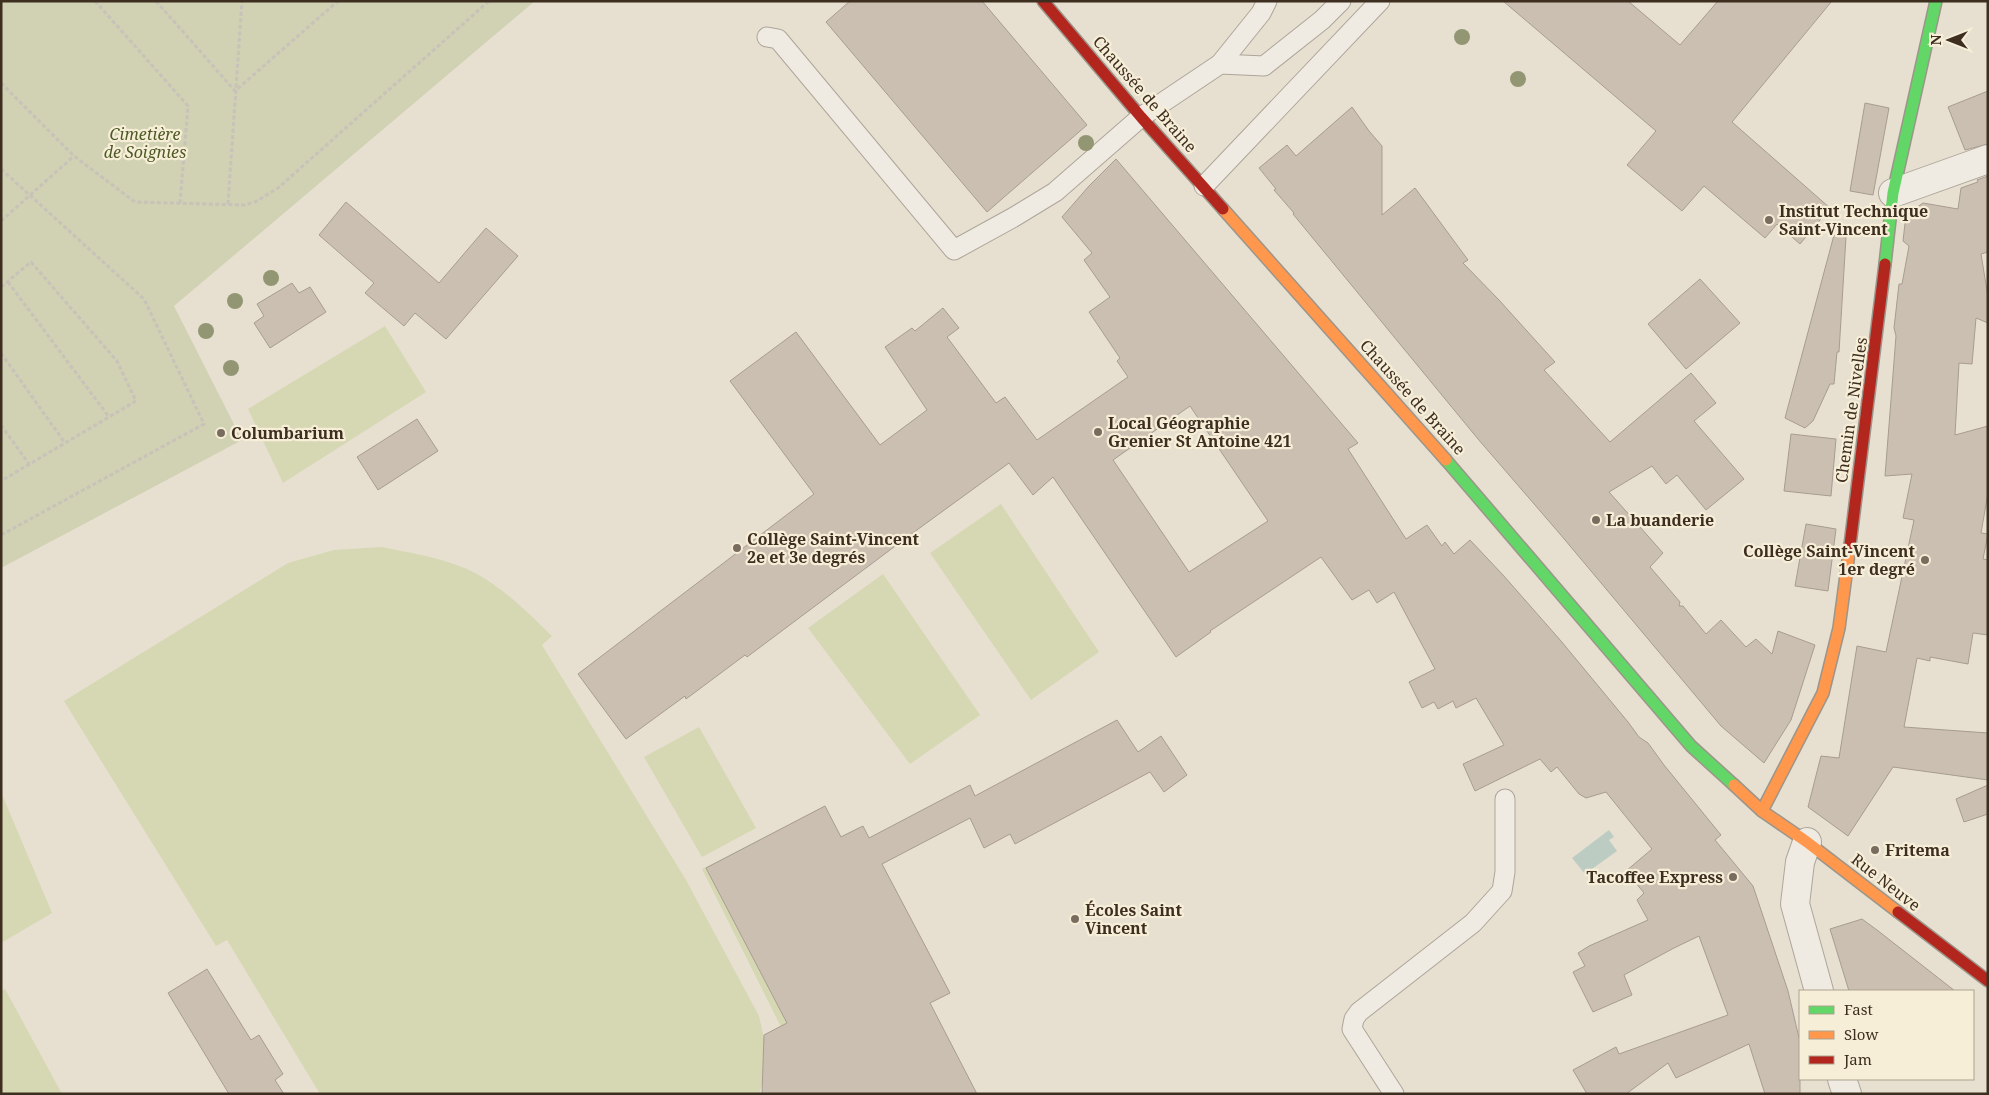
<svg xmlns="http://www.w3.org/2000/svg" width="1989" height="1095" font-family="'Noto Serif',serif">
  <rect width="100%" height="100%" fill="#e7e0d1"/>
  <!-- green -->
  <g fill="#d6d7b3">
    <path d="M385,326L426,392L283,483L248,409Z"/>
    <path d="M1001,504L1099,652L1031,700L930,553Z"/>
    <path d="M382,547C411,553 449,559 475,573C505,589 528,613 552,636L542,645L686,880L759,1016L764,1038L781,1027L702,869L824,806L841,836L859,827L945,992L762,1085L759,1094H320L227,940L216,946L64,701L288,563L334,550Z"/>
    <path d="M883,574L980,715L910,764L808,628Z"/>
    <path d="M699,727L756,828L702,857L644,757Z"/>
    <path d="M1,792L52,913L1,943Z"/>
    <path d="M5,989L62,1094H1V991Z"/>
  </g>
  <!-- cemetery -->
  <path fill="#d1d1b3" d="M1,1H535L174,306L242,440L1,568Z"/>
  <!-- water -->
  <path fill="#bcccc2" d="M1609,830L1614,837L1609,840L1617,851L1585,874L1572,858Z"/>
  <!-- building -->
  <g fill="#cbbfb2" stroke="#a89c90" fill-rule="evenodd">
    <path d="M850,1H982L1087,125L987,212L826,22Z"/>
    <path d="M1503,1H1628L1680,45L1718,1H1832L1732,122L1830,208L1800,244L1777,224L1765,238L1704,186L1682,211L1627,165L1656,131Z"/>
    <path d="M1988,91V144L1965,150L1948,107Z"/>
    <path d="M1865,103L1889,108L1873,195L1850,191Z"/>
    <path d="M1352,107L1369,131L1382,146V215L1415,188L1468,260L1463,263L1499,300L1555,362L1544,370L1610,442L1691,373L1716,403L1694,421L1744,479L1706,510L1677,475L1666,484L1652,466L1609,492L1663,553L1650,567L1680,602L1679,606H1683L1706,634L1721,620L1746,647L1756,639L1772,654L1778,631L1815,645L1791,720L1764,763L1721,726L1560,534L1478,439L1293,214L1294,213L1274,190L1276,189L1259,168L1287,145L1296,156Z"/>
    <path d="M1116,159L1358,443L1348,449L1406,539L1427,525L1442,546L1445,542L1454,554L1470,540L1503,575L1561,641L1628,722L1639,737L1648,743L1664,765L1721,835L1715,840L1753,886L1788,991L1800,1042V1094H1765L1749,1044L1676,1078L1668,1063L1626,1094H1587L1573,1070L1616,1047L1619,1054L1728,1015L1699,936L1674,948L1624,975L1632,995L1593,1012L1573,972L1585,966L1578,953L1589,946L1648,920L1637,900L1644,893L1626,871L1652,849L1606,792L1586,798L1579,794L1557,767L1551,772L1540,759L1475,791L1463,764L1504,745L1476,698L1456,708L1453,701L1438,709L1434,702L1422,708L1409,682L1435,669L1394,592L1377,603L1369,590L1352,600L1321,557L1210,631L1211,632L1176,657L1053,477L1033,495L1009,463L910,535L747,657L745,655L686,699L685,696L626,739L578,674L814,494L730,381L796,332L880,445L927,410L885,347L912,328L915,331L943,308L959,328L947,337L996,403L1005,397L1037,440L1128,377L1117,361L1120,358L1089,312L1110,297L1084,260L1092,253L1062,217L1089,186ZM1190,406L1268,521L1189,572L1113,460Z"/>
    <path d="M1988,176V252L1981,254L1988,297V323L1976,318L1972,364L1959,363L1955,435L1988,426V493L1981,533L1988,534L1983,559L1988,560V635L1973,633L1968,664L1930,657V661L1917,658L1904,727L1988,733V780L1893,767L1848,836L1808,807L1821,756L1839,758L1857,646L1886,652L1914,520L1903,518L1912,474L1885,476L1896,336L1894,328L1899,284H1902L1909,246L1903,241L1906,215L1923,203L1958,209L1961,188L1978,182L1977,180Z"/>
    <path d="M346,202L439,283L486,228L518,256L446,339L415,313L404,326L365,293L374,283L319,235Z"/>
    <path d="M1834,235L1846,237L1839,352H1837L1834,384H1830L1813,421L1805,428L1785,418Z"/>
    <path d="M1700,279L1740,323L1686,369L1648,324Z"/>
    <path d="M292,283L299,293L310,287L326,312L270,348L254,323L264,316L257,304Z"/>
    <path d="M417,419L438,451L378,490L357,457Z"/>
    <path d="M1791,434L1836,439L1831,496L1784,491Z"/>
    <path d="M1806,524L1836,529L1828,591L1795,586Z"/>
    <path d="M1117,720L1138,752L1161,736L1187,775L1164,792L1150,772L1015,844L1010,834L984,848L970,818L882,864L950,993L930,1003L977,1094H762L764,1035L787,1023L706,868L825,806L841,837L863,826L869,838L970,785L975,796Z"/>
    <path d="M1988,785V814L1964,822L1956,799Z"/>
    <path d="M1862,919L1877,930L1955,991H1849L1830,929Z"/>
    <path d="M207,969L251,1040L259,1035L283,1074L275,1080L284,1094H229L168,993Z"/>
  </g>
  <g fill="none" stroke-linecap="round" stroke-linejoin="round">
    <defs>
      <g id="lane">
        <path d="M767,37L778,39L954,250L1014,217L1055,192L1141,117L1220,64L1261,13L1267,1"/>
        <path d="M1220,64L1264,66L1322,20L1341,1"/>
        <path d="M1204,186L1380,1"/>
        <path d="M1394,1094L1352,1029L1354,1019L1359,1012L1473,923L1502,891L1505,872V799"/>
      </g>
      <g id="street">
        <path d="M1893,193L1988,159"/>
        <path d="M1807,842L1800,862L1795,904L1819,991"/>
        <path d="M1842,1079L1847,1094"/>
      </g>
      <g id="fast">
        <path d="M1885,264L1893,193L1936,1"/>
        <path d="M1446,460L1691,746L1734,785"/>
      </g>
      <g id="slow">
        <path d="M1223,209L1446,460"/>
        <path d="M1734,785L1762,811L1807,842L1898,912"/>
        <path d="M1762,811L1823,693L1839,628L1850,545"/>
      </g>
      <g id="jam">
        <path d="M1043,1L1141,117L1223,209"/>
        <path d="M1850,545L1885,264"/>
        <path d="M1898,912L1988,981"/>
      </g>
    </defs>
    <!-- lane casing -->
    <use href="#lane" stroke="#ada599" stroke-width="21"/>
    <!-- street casing -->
    <use href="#street" stroke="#ada599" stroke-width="30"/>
    <!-- fast casing -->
    <use href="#fast" stroke="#9c958a" stroke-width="14"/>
    <!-- slow casing -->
    <use href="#slow" stroke="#9c958a" stroke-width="14"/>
    <!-- jam casing -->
    <use href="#jam" stroke="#9c958a" stroke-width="14"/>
    <!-- path -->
    <g stroke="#c8c2b9" stroke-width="3" stroke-dasharray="4 2.5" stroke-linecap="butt">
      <path d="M95,1L188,106L180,203"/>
      <path d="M156,1L235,91L338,1"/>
      <path d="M1,83L74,156L135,202L244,205L255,202L278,188L489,1"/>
      <path d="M1,169L144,299L204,424L1,535"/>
      <path d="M228,204L242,1"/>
      <path d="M1,221L74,156"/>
      <path d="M8,282L109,417"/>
      <path d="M1,287L31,262L117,361L136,401L1,481"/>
      <path d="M1,353L65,443"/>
      <path d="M1,425L29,464"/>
    </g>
    <!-- lane -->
    <use href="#lane" stroke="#efebe3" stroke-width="19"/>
    <!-- street -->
    <use href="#street" stroke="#efebe3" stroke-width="28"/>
    <!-- fast -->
    <use href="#fast" stroke="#63d668" stroke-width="11"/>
    <!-- slow -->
    <use href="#slow" stroke="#ff974d" stroke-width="11"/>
    <!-- jam -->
    <use href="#jam" stroke="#b3261e" stroke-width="11"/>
  </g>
  <!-- trees -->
  <g fill="#929673">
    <circle cx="1462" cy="37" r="8"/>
    <circle cx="1518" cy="79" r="8"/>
    <circle cx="1086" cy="143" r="8"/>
    <circle cx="271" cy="278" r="8"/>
    <circle cx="235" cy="301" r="8"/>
    <circle cx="206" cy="331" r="8"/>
    <circle cx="231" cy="368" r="8"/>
  </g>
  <!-- markers -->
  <g fill="#786c5e" stroke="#f7eed8" stroke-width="2">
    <circle cx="1769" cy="220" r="5"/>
    <circle cx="1098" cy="432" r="5"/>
    <circle cx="221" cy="433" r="5"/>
    <circle cx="1596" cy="520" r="5"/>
    <circle cx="737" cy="548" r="5"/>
    <circle cx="1925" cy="560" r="5"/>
    <circle cx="1875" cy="850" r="5"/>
    <circle cx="1733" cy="877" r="5"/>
    <circle cx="1075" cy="919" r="5"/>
  </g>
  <g text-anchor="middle" stroke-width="4.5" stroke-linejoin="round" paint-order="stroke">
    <!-- street labels -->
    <g font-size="16" fill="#3d2e20" stroke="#f7eed8">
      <text transform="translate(1145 94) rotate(49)" y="6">Chaussée de Braine</text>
      <text transform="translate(1413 397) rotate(48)" y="6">Chaussée de Braine</text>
      <text transform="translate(1851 410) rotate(-82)" y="6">Chemin de Nivelles</text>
      <text transform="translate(1886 882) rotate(38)" y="6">Rue Neuve</text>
    </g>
    <!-- park labels -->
    <g font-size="16" font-style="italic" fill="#4d5a26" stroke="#f7eed8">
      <text x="145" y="140">Cimetière<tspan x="145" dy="18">de Soignies</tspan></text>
    </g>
    <!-- poi labels -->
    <g font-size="16" font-weight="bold" fill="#3d2e20" stroke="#f7eed8" text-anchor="start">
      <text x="1779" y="217">Institut Technique<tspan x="1779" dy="18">Saint-Vincent</tspan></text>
      <text x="1108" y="429">Local Géographie<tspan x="1108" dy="18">Grenier St Antoine 421</tspan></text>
      <text x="231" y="439">Columbarium</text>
      <text x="1606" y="526">La buanderie</text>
      <text x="747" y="545">Collège Saint-Vincent<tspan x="747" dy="18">2e et 3e degrés</tspan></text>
      <text x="1915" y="557" text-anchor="end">Collège Saint-Vincent<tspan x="1915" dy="18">1er degré</tspan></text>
      <text x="1885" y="856">Fritema</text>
      <text x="1723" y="883" text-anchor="end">Tacoffee Express</text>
      <text x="1085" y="916">Écoles Saint<tspan x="1085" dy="18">Vincent</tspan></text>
    </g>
  </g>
  <!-- border -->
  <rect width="1989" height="1095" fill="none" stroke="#3d2e20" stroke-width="5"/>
  <!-- legend -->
  <rect x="1799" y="990" width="175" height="90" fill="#f7eed8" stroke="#ada18e"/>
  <rect x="1809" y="1006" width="25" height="8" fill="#63d668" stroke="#ada18e"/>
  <text x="1844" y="1015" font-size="15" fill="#3d2e20">Fast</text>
  <rect x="1809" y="1031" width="25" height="8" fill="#ff974d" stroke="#ada18e"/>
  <text x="1844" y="1040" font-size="15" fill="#3d2e20">Slow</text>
  <rect x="1809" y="1056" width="25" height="8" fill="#b3261e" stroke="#ada18e"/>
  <text x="1844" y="1065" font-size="15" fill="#3d2e20">Jam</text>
  <!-- north arrow -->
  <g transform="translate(1949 40) rotate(270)" stroke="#f7eed8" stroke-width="4" paint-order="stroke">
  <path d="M0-4L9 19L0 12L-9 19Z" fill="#3d2e20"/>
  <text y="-8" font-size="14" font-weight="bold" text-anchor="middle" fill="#3d2e20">N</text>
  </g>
</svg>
